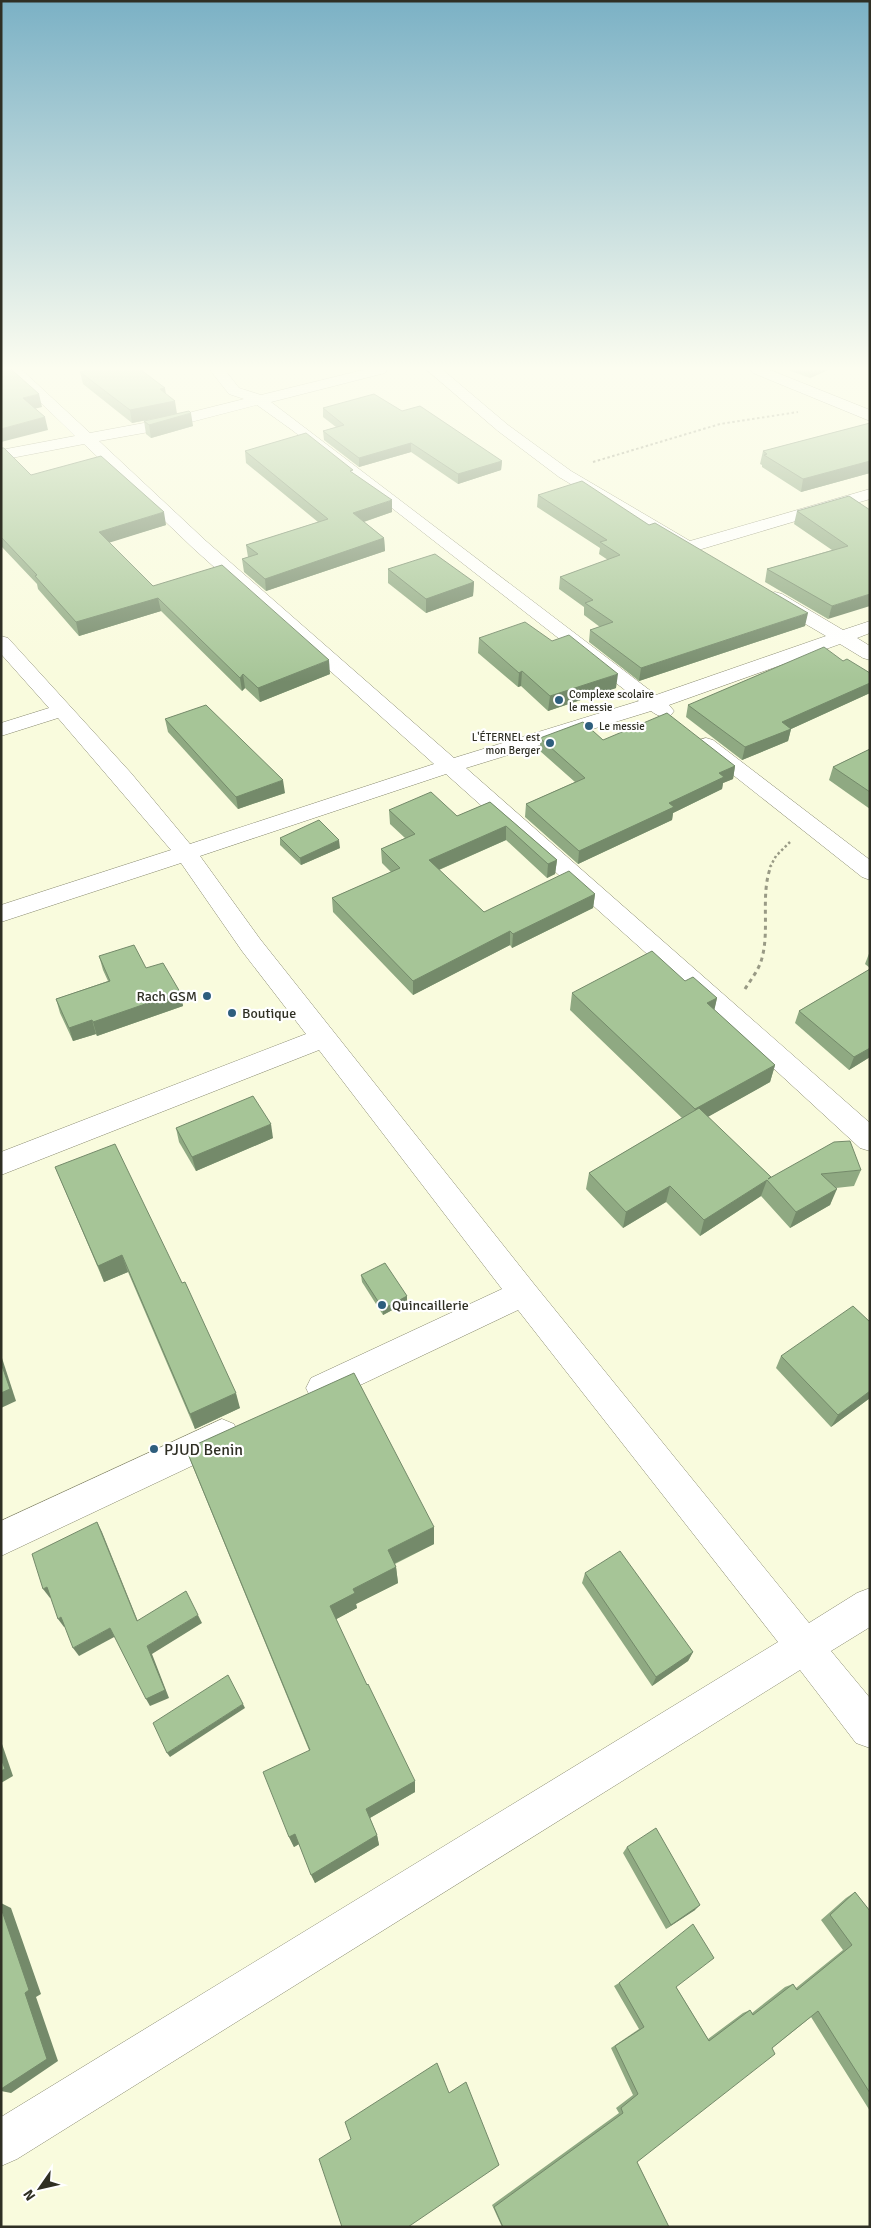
<svg xmlns="http://www.w3.org/2000/svg" width="871" height="2228" font-family="Signika,sans-serif">
  <rect width="100%" height="100%" fill="#f9fbdd"/>
  <g fill="none" stroke-linecap="round" stroke-linejoin="round">
    <defs>
      <g id="minor">
        <path d="M7,370H22L90,433L160,420L244,399L229,394L210,370H225L239,388L261,395L363,370H387L385,373L271,402L656,695L826,636L768,602L766,598L768,594L775,592L782,594L843,630L870,621V633L857,638L870,646V660L863,658L840,644L669,705L674,711L671,715C662,718 658,716 651,711L466,768L870,1123V1151L860,1148L722,1021L446,774L200,856L260,939L534,1284L809,1623L857,1593L870,1588V1627L831,1651L870,1698V1748L856,1743L800,1670L17,2159L1,2166V2117L778,1642L518,1310L333,1398L322,1403L311,1398L306,1388L311,1378L502,1289L319,1050L1,1175V1152L306,1034L242,951L181,863L1,922V905L171,850L58,718L1,736V723L49,708L1,654V636L8,638L131,773L190,844L434,764L194,549L84,444L1,460V450L75,436ZM257,405L292,430L639,701L454,758L206,541L99,441L160,430Z"/>
        <path d="M427,370H443L508,425L571,471L690,541L870,489V499L695,551H683L559,477L498,431Z"/>
        <path d="M751,370H770L870,410V421L753,373Z"/>
        <path d="M706,738L713,740L870,860V880L862,877L699,748L696,744L699,740Z"/>
        <path d="M222,1419L234,1424L239,1435L234,1446L1,1556V1521Z"/>
      </g>
    </defs>
    <!-- minor casing -->
    <use href="#minor" stroke="#88896f" stroke-width="1"/>
    <!-- path-far2 -->
    <path stroke="#999a85" stroke-width="2" stroke-dasharray="2.5 2.5" stroke-linecap="butt" d="M593,462L720,424L798,412"/>
    <!-- path-far1 -->
    <path stroke="#999a85" stroke-width="2.5" stroke-dasharray="2.5 2.5" stroke-linecap="butt" d="M770,867L776,856L790,842"/>
    <!-- path -->
    <path stroke="#999a85" stroke-width="3" stroke-dasharray="4 4" stroke-linecap="butt" d="M745,989C751,979 759,970 762,958C770,928 760,895 771,866"/>
    <!-- minor -->
    <use href="#minor" fill="#fff" fill-rule="evenodd"/>
  </g>
  <!-- wall -->
  <g fill="#8fa982">
    <path d="M788,370H828L810,378Z"/>
    <path d="M80,372L166,394L177,414L193,426L151,438L146,434L144,421L170,415L132,423L83,384Z"/>
    <path d="M323,408L402,411L502,461L501,470L458,484L411,452L359,467L324,440L323,431L336,427L323,417Z"/>
    <path d="M870,423V473L801,492L762,467V465L760,464L763,451Z"/>
    <path d="M1,448L31,475L166,525L109,542L153,586L330,674L260,702L245,688L242,691L161,611L79,636L38,589L37,584L1,546Z"/>
    <path d="M245,451L353,473L392,512L364,522L384,538L385,551L266,591L244,572L242,559L248,557L246,545L318,522L246,463Z"/>
    <path d="M538,495L649,525L805,626L639,681L589,642L590,630L600,627L584,615V607L559,589L560,577L608,560L599,554L600,548L537,507Z"/>
    <path d="M870,510L828,619L765,582L767,569L832,550L794,524L797,511Z"/>
    <path d="M388,569L474,582L473,596L426,613L388,583Z"/>
    <path d="M479,638L552,641L616,688L548,711L521,686L518,687L478,653Z"/>
    <path d="M843,661L870,673V693L791,729L788,741L742,760L686,717L688,705Z"/>
    <path d="M165,719L285,793L238,809L168,732Z"/>
    <path d="M540,738L603,740L735,766L733,779L723,783L722,789L673,813L672,820L578,864L525,817L526,804L575,782L540,751Z"/>
    <path d="M870,749V809L829,780L833,767Z"/>
    <path d="M490,802L557,860L555,874L547,878L506,840L439,870L484,912L595,894L593,908L512,948L510,945L413,995L333,912L332,898L391,872L382,863L381,849L405,838L390,824L389,810L457,816Z"/>
    <path d="M280,838L340,848L301,865L280,845Z"/>
    <path d="M870,951V968L865,964Z"/>
    <path d="M99,956L146,968L180,992L183,1006L97,1036L96,1034L73,1041L60,1013L56,999L108,981L103,970Z"/>
    <path d="M870,969V1057L849,1070L795,1023L799,1011Z"/>
    <path d="M685,981L717,998L714,1010L775,1065L770,1082L707,1117L771,1177L861,1170L854,1186L836,1188L830,1205L790,1228L761,1196L700,1236L666,1202L623,1228L586,1189L589,1173L682,1118L570,1010L572,993Z"/>
    <path d="M176,1128L273,1138L196,1171L179,1142Z"/>
    <path d="M55,1167L240,1408L195,1429L128,1272L104,1282Z"/>
    <path d="M361,1275L407,1296V1302L383,1315L362,1282Z"/>
    <path d="M870,1322V1398L831,1427L776,1368L781,1356Z"/>
    <path d="M186,1449L434,1527V1544L395,1564L396,1567L398,1583L356,1604L357,1608L336,1619L415,1792L370,1818L377,1835L379,1845L315,1883L299,1844L294,1847L289,1837L309,1750L193,1467Z"/>
    <path d="M585,1573L693,1652L688,1661L652,1686L582,1583Z"/>
    <path d="M627,1847L695,1910L666,1929L623,1853Z"/>
    <path d="M855,1892L870,1911V2111L811,2017L772,2048L637,2162L669,2227H502L492,2205L619,2113L616,2108L633,2095L611,2048L639,2029L614,1986L619,1983L676,1987L708,2039L743,2013L750,2010L752,2013L785,1987L793,1984L796,1988L843,1950L821,1920L846,1898Z"/>
  </g>
  <!-- shaded-wall -->
  <g fill="#748a6a">
    <path d="M811,370H828L810,378Z"/>
    <path d="M165,388L167,401L160,389Z"/>
    <path d="M39,394L42,407L26,411L23,398Z"/>
    <path d="M175,401L177,414L132,423L130,410Z"/>
    <path d="M191,413L193,426L151,438L149,425Z"/>
    <path d="M45,417L48,430L1,442V429Z"/>
    <path d="M411,443V452L359,467V458Z"/>
    <path d="M502,461L501,470L458,484V474Z"/>
    <path d="M870,461V473L801,492L803,479Z"/>
    <path d="M392,500V512L354,525L353,513Z"/>
    <path d="M164,512L166,525L102,545L99,532Z"/>
    <path d="M384,538L385,551L266,591L265,579Z"/>
    <path d="M474,582L473,596L426,613V599Z"/>
    <path d="M870,594V606L828,619L832,606Z"/>
    <path d="M158,598L161,611L79,636L76,622Z"/>
    <path d="M808,613L805,626L639,681L641,668Z"/>
    <path d="M329,660L330,674L260,702L258,688Z"/>
    <path d="M522,671L521,686L518,687L519,673Z"/>
    <path d="M243,674L245,688L242,691L240,678Z"/>
    <path d="M618,674L616,688L548,711L550,696Z"/>
    <path d="M870,683V693L791,729L788,741L742,760L745,747L782,722Z"/>
    <path d="M735,766L733,779L723,783L722,789L673,813L672,820L578,864L579,851L719,773Z"/>
    <path d="M283,780L285,793L238,809L236,797Z"/>
    <path d="M506,826V840L429,874V860Z"/>
    <path d="M339,840L340,848L301,865L300,858Z"/>
    <path d="M557,860L555,874L547,878L548,864Z"/>
    <path d="M595,894L593,908L512,948L513,934Z"/>
    <path d="M510,931V945L413,995V981Z"/>
    <path d="M180,992L183,1006L97,1036L93,1022Z"/>
    <path d="M717,998L713,1016L707,1003Z"/>
    <path d="M92,1020L96,1034L73,1041L69,1028Z"/>
    <path d="M870,1048V1057L849,1070L854,1057Z"/>
    <path d="M775,1065L770,1082L690,1127L695,1109Z"/>
    <path d="M271,1124L273,1138L196,1171L192,1157Z"/>
    <path d="M767,1180L761,1196L700,1236L704,1220Z"/>
    <path d="M670,1186L666,1202L623,1228L626,1212Z"/>
    <path d="M837,1189L830,1205L790,1228L796,1212Z"/>
    <path d="M122,1255L128,1272L104,1282L98,1266Z"/>
    <path d="M407,1296V1302L383,1315V1309Z"/>
    <path d="M1,1355L16,1401L1,1408Z"/>
    <path d="M870,1391V1398L831,1427L838,1415Z"/>
    <path d="M236,1393L240,1408L195,1429L190,1414Z"/>
    <path d="M97,1522L102,1532L141,1629L137,1621Z"/>
    <path d="M434,1527V1544L389,1566L388,1550Z"/>
    <path d="M396,1567L398,1583L356,1604L357,1608L333,1621L330,1606L353,1589Z"/>
    <path d="M47,1587L53,1596L50,1598L43,1589Z"/>
    <path d="M198,1615L202,1623L152,1654L169,1698L150,1706L146,1699L147,1646Z"/>
    <path d="M61,1617L67,1625L64,1627L58,1619Z"/>
    <path d="M110,1628L116,1636L79,1656L73,1648Z"/>
    <path d="M693,1652L688,1661L652,1686L656,1677Z"/>
    <path d="M243,1704L245,1708L170,1757L167,1753Z"/>
    <path d="M1,1741L13,1776L1,1783Z"/>
    <path d="M415,1781V1792L368,1819L366,1809Z"/>
    <path d="M295,1834L299,1844L294,1847L289,1837Z"/>
    <path d="M377,1835L379,1845L315,1883L311,1875Z"/>
    <path d="M1,1903L11,1908L41,1994L36,1997L58,2061L11,2093L1,2091V2089L25,1993L1,1908Z"/>
    <path d="M700,1905L695,1910L666,1929L671,1925Z"/>
  </g>
  <!-- building -->
  <g fill="#a6c597" stroke="#748a6a">
    <path d="M1,370H12L39,394L23,398L45,417L1,429Z"/>
    <path d="M88,370H141L165,388L160,389L175,401L130,410L80,372Z"/>
    <path d="M374,394L402,411L420,406L502,461L458,474L411,443L359,458L323,431L344,425L323,408Z"/>
    <path d="M189,411L191,413L149,425L144,421Z"/>
    <path d="M870,423V461L803,479L764,455L767,454L763,451Z"/>
    <path d="M306,433L353,470L350,471L392,500L353,513L384,538L265,579L242,559L258,554L246,545L328,519L245,451Z"/>
    <path d="M1,448H4L31,475L101,456L164,512L99,532L153,586L222,565L329,660L258,688L243,674L240,678L158,598L76,622L35,576L37,575L1,537Z"/>
    <path d="M582,481L649,525L655,523L808,613L641,668L590,630L613,622L585,603L593,600L560,577L620,555L600,542L607,540L538,495Z"/>
    <path d="M849,496L870,510V594L832,606L767,569L848,546L797,511Z"/>
    <path d="M435,554L474,582L426,599L388,569Z"/>
    <path d="M525,622L552,641L569,635L618,674L550,696L522,671L519,673L479,638Z"/>
    <path d="M824,647L843,661L847,659L870,673V683L782,722L791,729L745,747L688,705Z"/>
    <path d="M206,705L283,780L236,797L165,719Z"/>
    <path d="M667,713L735,766L719,773L724,777L669,803L674,807L579,851L526,804L585,778L540,738L583,722L603,740Z"/>
    <path d="M870,749V792L833,767Z"/>
    <path d="M431,792L457,816L490,802L557,860L548,864L506,826L429,860L484,912L569,871L595,894L513,934L510,931L413,981L332,898L400,868L381,849L415,834L389,810Z"/>
    <path d="M319,820L339,840L300,858L280,838Z"/>
    <path d="M134,945L146,968L163,963L180,992L93,1022L92,1020L69,1028L56,999L110,981L99,956Z"/>
    <path d="M652,951L685,981L693,977L717,998L707,1003L775,1065L695,1109L572,993Z"/>
    <path d="M870,969V1048L854,1057L799,1011Z"/>
    <path d="M253,1096L271,1124L192,1157L176,1128Z"/>
    <path d="M699,1108L771,1177L768,1179L834,1142L850,1141L861,1170L821,1174L837,1189L796,1212L767,1180L704,1220L670,1186L626,1212L589,1173Z"/>
    <path d="M115,1144L182,1283L185,1282L236,1393L190,1414L122,1255L98,1266L55,1167Z"/>
    <path d="M385,1263L407,1296L383,1309L361,1275Z"/>
    <path d="M853,1306L870,1322V1391L838,1415L781,1356Z"/>
    <path d="M1,1363L10,1389L1,1393Z"/>
    <path d="M354,1373L434,1527L388,1550L396,1567L353,1589L355,1593L330,1606L367,1685L368,1684L415,1781L366,1809L377,1835L311,1875L295,1834L289,1837L263,1772L310,1750L186,1449Z"/>
    <path d="M97,1522L137,1621L186,1591L198,1615L147,1646L165,1690L146,1699L110,1628L73,1648L61,1617L58,1619L47,1587L43,1589L32,1554Z"/>
    <path d="M620,1551L693,1652L656,1677L585,1573Z"/>
    <path d="M228,1675L243,1704L167,1753L153,1723Z"/>
    <path d="M1,1758L5,1769L1,1771Z"/>
    <path d="M656,1828L700,1905L671,1925L627,1847Z"/>
    <path d="M855,1892L870,1911V2093L818,2011L772,2048L775,2054L637,2162L669,2227H503L494,2207L623,2113L621,2108L638,2094L615,2046L644,2027L619,1983L693,1924L714,1958L676,1987L709,2041L750,2010L753,2015L793,1984L797,1990L852,1945L830,1915Z"/>
    <path d="M1,1908L29,1990L25,1993L47,2059L1,2089Z"/>
    <path d="M437,2063L449,2093L466,2082L499,2165L408,2227H342L319,2159L351,2139L345,2122Z"/>
  </g>
  <!-- sky -->
  <linearGradient id="sky" x2="0" y2="1"><stop stop-color="#7bb1c5"/><stop offset="0.54" stop-color="#fcfdf0"/><stop offset="1" stop-color="#fcfdf0" stop-opacity="0"/></linearGradient>
  <rect width="871" height="682" fill="url(#sky)"/>
  <!-- markers -->
  <g fill="#2e5e7d" stroke="#fff" stroke-width="2">
    <circle cx="559" cy="700" r="5"/>
    <circle cx="589" cy="726" r="5"/>
    <circle cx="550" cy="743" r="5"/>
    <circle cx="207" cy="996" r="5"/>
    <circle cx="232" cy="1013" r="5"/>
    <circle cx="382" cy="1305" r="5"/>
    <circle cx="154" cy="1449" r="5"/>
  </g>
  <g text-anchor="middle" stroke-width="4.5" stroke-linejoin="round" paint-order="stroke">
    <!-- far-poi labels -->
    <g font-size="11" fill="#2f2f24" stroke="#fff" text-anchor="start">
      <text x="569" y="698">Complexe scolaire<tspan x="569" dy="13">le messie</tspan></text>
      <text x="599" y="730">Le messie</text>
      <text x="540" y="741" text-anchor="end">L'ÉTERNEL est<tspan x="540" dy="13">mon Berger</tspan></text>
    </g>
    <!-- poi labels -->
    <g font-size="14" fill="#2f2f24" stroke="#fff" text-anchor="start">
      <text x="197" y="1001" text-anchor="end">Rach GSM</text>
      <text x="242" y="1018">Boutique</text>
      <text x="392" y="1310">Quincaillerie</text>
    </g>
    <!-- near-poi labels -->
    <g font-size="16" fill="#2f2f24" stroke="#fff" text-anchor="start">
      <text x="164" y="1455">PJUD Benin</text>
    </g>
  </g>
  <!-- border -->
  <rect width="871" height="2228" fill="none" stroke="#2f2f24" stroke-width="5"/>
  <!-- north arrow -->
  <g transform="translate(40 2188) rotate(236)" stroke="#ffffff" stroke-width="4" paint-order="stroke">
  <path d="M0-4L9 19L0 12L-9 19Z" fill="#2f2f24"/>
  <text y="-8" font-size="14" font-weight="bold" text-anchor="middle" fill="#2f2f24">N</text>
  </g>
</svg>
